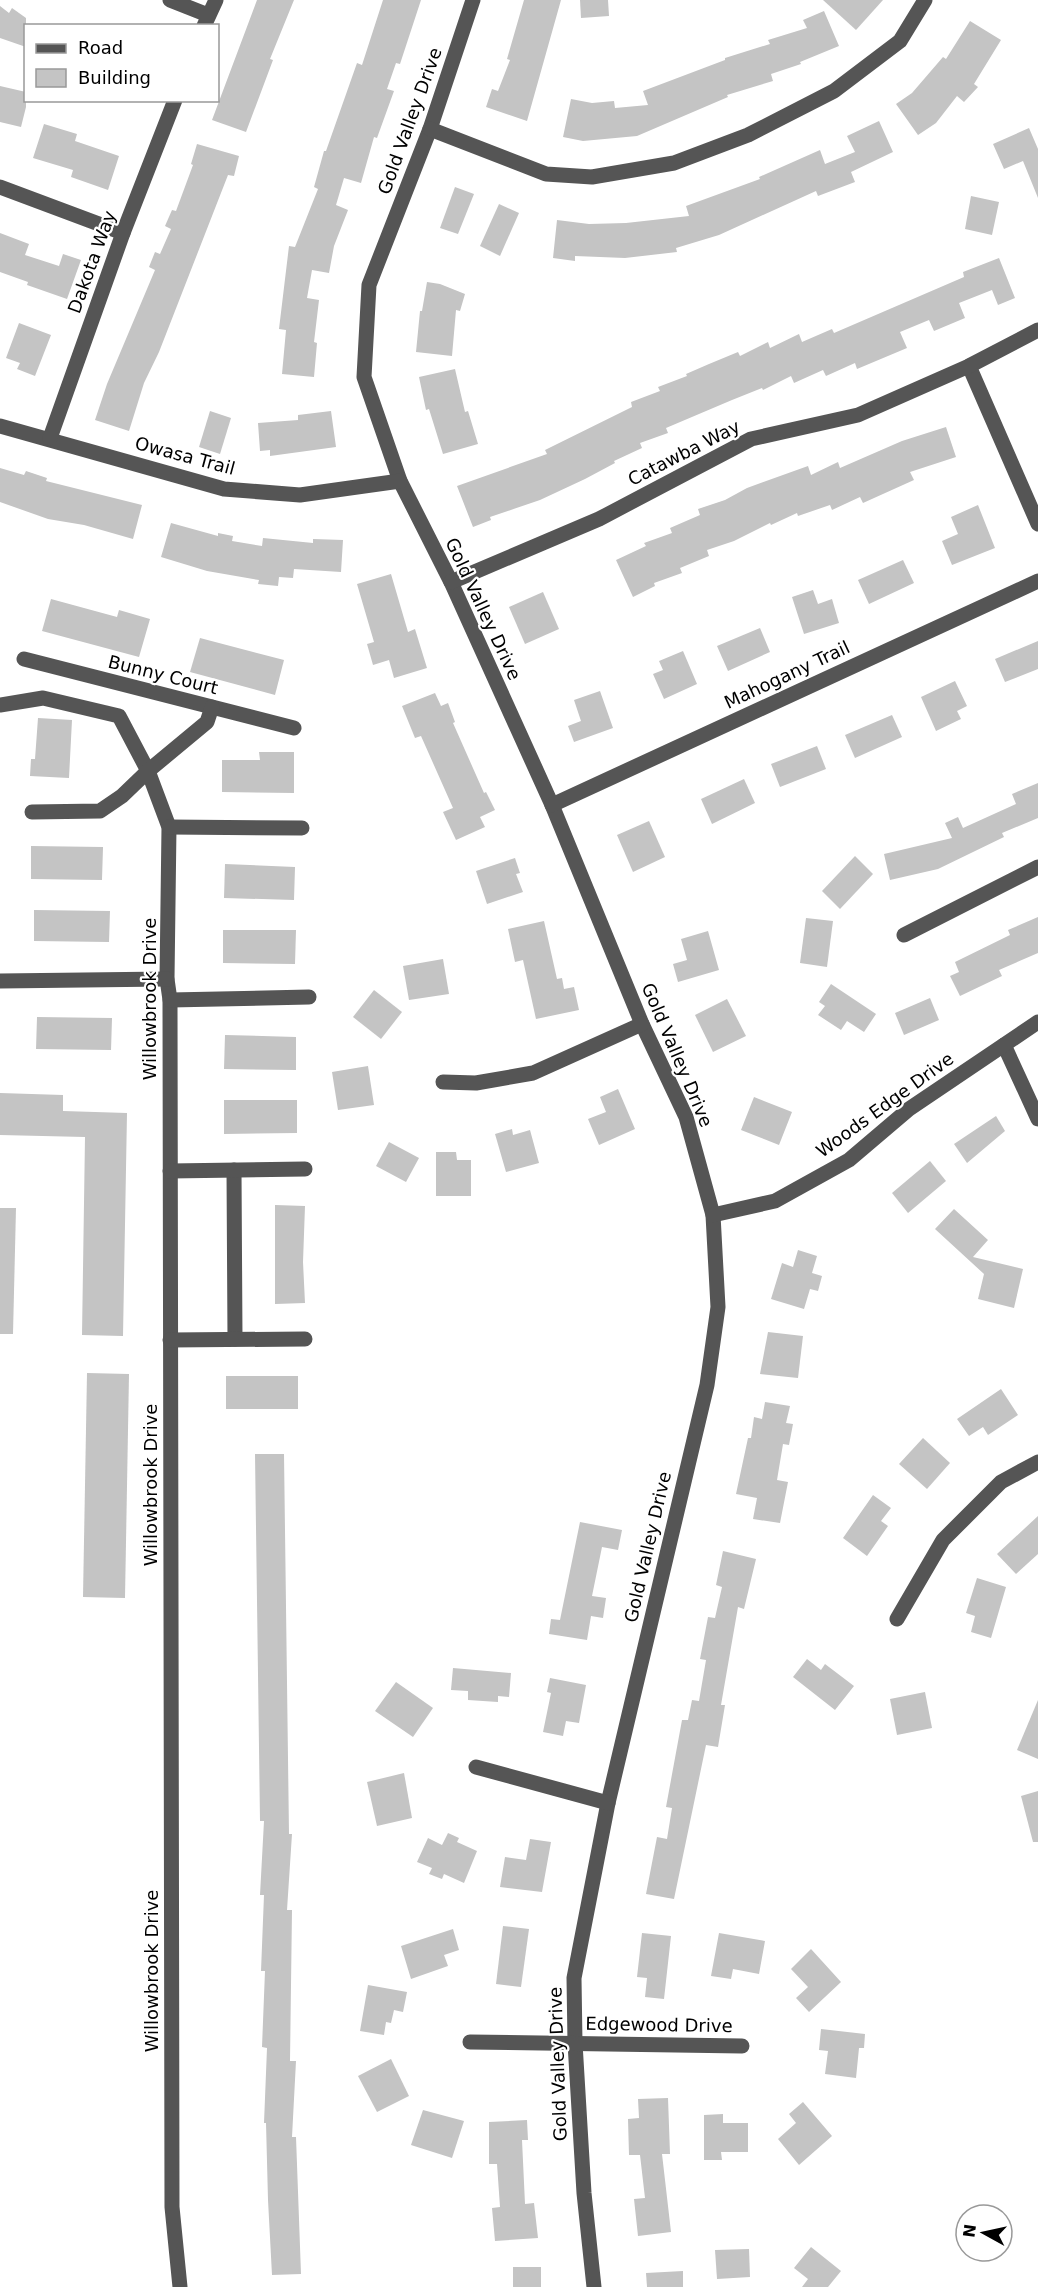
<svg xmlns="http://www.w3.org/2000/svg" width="1038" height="2287" font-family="'DejaVu Sans',sans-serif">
  <rect width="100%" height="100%" fill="#fff"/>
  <!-- building -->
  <g fill="#c4c4c4">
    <path d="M257,0H294L270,59L273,60L246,132L212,120Z"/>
    <path d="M383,0H421L400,64L396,63L387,89L394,91L377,138L374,137L361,183L344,178L336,205L348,210L334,246L329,273L312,270L307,298L319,300L314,342L317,343L314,377L282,374L286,330L279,329L289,246L295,247L318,189L314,187L324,151H326L357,63L362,65Z"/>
    <path d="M524,0H561L527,121L486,107L492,89L498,91L510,60L507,59Z"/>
    <path d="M580,0H608L609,16L581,18Z"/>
    <path d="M823,0H883L856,30Z"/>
    <path d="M0,6L9,13L12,8L26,18V47L0,38Z"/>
    <path d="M824,11L839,46L800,62L801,64L771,74L773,81L727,95L728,97L637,136L583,141L563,137L571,99L592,103L614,101L615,108L648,105L643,91L725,60V58L770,44L768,40L807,28L803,20Z"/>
    <path d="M970,21L1001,40L974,84L978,87L964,102L957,96L936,123L918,135L896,104L912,93L943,57L946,59Z"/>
    <path d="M0,86L26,92V107L21,127L0,122Z"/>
    <path d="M879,121L893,152L851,172L855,182L818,196L816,191L719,235L676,248L677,252L625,258L575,256V261L553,258L557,220L589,224L626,223L689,216L686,206L760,179L759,177L820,150L825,164L855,152L847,136Z"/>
    <path d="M44,124L77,134L75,141L119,156L108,190L71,177L73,170L33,158Z"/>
    <path d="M1029,128L1038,149V198L1023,161L1004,169L993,144Z"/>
    <path d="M197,144L239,156L234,176L228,175L159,352L144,383L129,431L95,420L107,384L155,270L149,267L155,252L160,254L171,229L165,226L172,210L176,211L193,165L191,164Z"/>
    <path d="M455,187L474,194L458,234L440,228Z"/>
    <path d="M971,196L999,202L992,235L965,229Z"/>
    <path d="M499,204L519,213L500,256L480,246Z"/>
    <path d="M0,233L29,244L25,255L59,266L63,254L81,260L67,299L27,285L28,282L0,272Z"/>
    <path d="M999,258L1015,298L998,305L992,290L959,303L965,318L934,331L929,320L900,332L907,348L857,369L855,363L826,376L823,370L794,383L791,376L763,390L762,388L732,400L666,428L668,433L640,443L642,448L614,461L615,463L585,479L540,500L490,517L491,520L473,527L457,486L547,454L545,450L632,407L631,402L660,391L658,387L687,376L686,374L709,364L738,352L740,356L768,342L770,348L799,334L802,342L832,329L834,333L964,277L963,272Z"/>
    <path d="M427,282L440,284L465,294L460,311L456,310L452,356L416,352L420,311H422Z"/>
    <path d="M19,323L51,335L35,376L17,369L20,363L6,358Z"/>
    <path d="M455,369L465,412L468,411L478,444L443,454L429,409L426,410L419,377Z"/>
    <path d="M210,411L231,418L220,454L199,447Z"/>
    <path d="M331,411L336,447L270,456V450L260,451L258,423L298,420V415Z"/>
    <path d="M946,427L956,457L910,472L914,480L863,503L860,497L832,510L830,505L798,516L797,513L771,525L770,523L734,541L707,550L709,556L680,568L682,573L654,583L655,586L633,597L616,560L646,546L644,543L672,533L670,528L700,515L698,509L725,500L747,488L808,466L811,475L838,462L840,468L902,441Z"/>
    <path d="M0,468L24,475L26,471L47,478L46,481L142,505L133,539L84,525L48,519L0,502Z"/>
    <path d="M978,505L995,548L952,565L942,541L958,534L951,517Z"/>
    <path d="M171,523L218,536V533L233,536L232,541L262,546L263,538L313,543V539L343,540L341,572L294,569L293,578L279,577L278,586L258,584L259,580L207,571L161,557Z"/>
    <path d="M903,560L914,583L869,604L858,580Z"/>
    <path d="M391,574L408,632L415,629L427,668L394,678L389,660L373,665L367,644L374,642L357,584Z"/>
    <path d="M813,590L818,604L832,599L839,623L804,634L792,597Z"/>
    <path d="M543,592L559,629L525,644L509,607Z"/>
    <path d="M51,599L117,617L119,610L150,619L139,657L42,631Z"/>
    <path d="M760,628L770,652L728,671L717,646Z"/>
    <path d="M200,638L284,660L275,695L190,672Z"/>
    <path d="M1038,641V669L1005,682L995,659Z"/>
    <path d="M683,651L697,684L664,699L653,674L663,670L659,661Z"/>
    <path d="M955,681L967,706L957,711L961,719L936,731L921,697Z"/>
    <path d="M600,691L613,728L574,742L568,726L581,721L574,700Z"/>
    <path d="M435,693L441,706L448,703L455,722L453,723L484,793L486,792L495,810L480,817L485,827L456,840L443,812L453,808L421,736L415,738L402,706Z"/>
    <path d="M892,715L902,737L855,758L845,735Z"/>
    <path d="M38,718L72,720L69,778L30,776L31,759H35Z"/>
    <path d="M817,746L826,769L780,787L771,764Z"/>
    <path d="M259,752H294V793L222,792V760H260Z"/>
    <path d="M744,779L755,803L712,824L701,799Z"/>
    <path d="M1038,783V818L1002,833L1004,837L938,869L890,880L884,854L952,838L945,823L958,817L963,828L1016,804L1012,794Z"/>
    <path d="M649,821L665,857L633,872L617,835Z"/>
    <path d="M31,846L103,847L102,880L31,879Z"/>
    <path d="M855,856L873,874L840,909L822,891Z"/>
    <path d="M515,858L520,873L516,874L523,892L487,904L476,871Z"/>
    <path d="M225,864L295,867L294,900L224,898Z"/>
    <path d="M34,910L110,911L109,942L34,941Z"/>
    <path d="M1038,917V953L999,970L1002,976L960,996L950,976L959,972L955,962L1010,935L1008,930Z"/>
    <path d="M806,918L833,921L827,967L800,963Z"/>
    <path d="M544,921L557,979L562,978L564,989L574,987L579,1010L536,1019L523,960L515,962L508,929Z"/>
    <path d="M223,930H296L295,964L223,963Z"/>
    <path d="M708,931L719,970L678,982L673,964L687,960L681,939Z"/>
    <path d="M443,959L449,994L409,1000L403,966Z"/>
    <path d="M831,984L876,1014L864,1032L847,1021L841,1030L818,1015L825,1006L819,1002Z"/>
    <path d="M374,990L402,1012L381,1039L353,1017Z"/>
    <path d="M930,998L939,1020L904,1035L895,1013Z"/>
    <path d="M727,999L746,1036L713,1052L695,1015Z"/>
    <path d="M37,1017L112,1018L111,1050L36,1049Z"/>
    <path d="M225,1035L296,1037V1070L224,1069Z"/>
    <path d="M368,1066L374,1105L338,1110L332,1072Z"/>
    <path d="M618,1089L635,1129L599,1145L588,1119L606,1112L600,1097Z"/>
    <path d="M0,1093L63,1095V1111L127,1113L123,1336L82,1335L85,1137L0,1135Z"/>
    <path d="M754,1097L792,1112L779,1145L741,1130Z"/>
    <path d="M224,1100H297V1133L224,1134Z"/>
    <path d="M996,1116L1005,1131L967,1163L954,1144Z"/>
    <path d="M512,1129L513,1135L530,1130L539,1163L506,1172L495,1134Z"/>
    <path d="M389,1142L419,1158L406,1182L376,1166Z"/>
    <path d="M436,1152H456L457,1160H471V1196H436Z"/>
    <path d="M930,1161L946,1181L908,1213L892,1193Z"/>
    <path d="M275,1205L305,1206L303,1262L305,1303L275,1304Z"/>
    <path d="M0,1208H16L13,1334H0Z"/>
    <path d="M954,1209L988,1240L973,1257L1023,1269L1014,1308L978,1299L984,1274L935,1229Z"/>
    <path d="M798,1250L817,1256L812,1273L822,1276L818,1291L810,1289L804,1309L771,1299L782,1263L793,1267Z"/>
    <path d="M768,1332L803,1336L798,1378L760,1374Z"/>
    <path d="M87,1373L129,1374L125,1598L83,1597Z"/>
    <rect x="226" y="1376" width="72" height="33"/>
    <path d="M1001,1389L1018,1415L988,1435L983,1427L969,1436L957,1419Z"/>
    <path d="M765,1402L790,1406L786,1423L793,1424L789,1445L783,1444L777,1480L788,1482L780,1523L753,1519L757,1498L736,1494L748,1438H751L754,1417L762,1419Z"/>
    <path d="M923,1438L950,1463L927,1489L899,1464Z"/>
    <path d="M255,1454H284L289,1834H292L287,1910H292L290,2061H296L292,2137H296L301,2274L272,2275L268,2200L266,2123H264L267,2048L262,2047L265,1971H261L264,1895H260L264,1821H260Z"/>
    <path d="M873,1495L891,1508L881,1521L888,1526L867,1556L843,1538Z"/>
    <path d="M1038,1516V1554L1016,1574L997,1554Z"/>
    <path d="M580,1522L622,1530L618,1550L602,1547L592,1596L606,1598L603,1618L591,1616L587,1640L549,1634L551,1619L560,1620Z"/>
    <path d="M723,1551L756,1559L744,1609L738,1607L721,1705H725L718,1747L706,1745L674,1899L646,1894L657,1837L667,1839L672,1808L666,1807L682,1720H688L692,1700L699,1701L706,1660L700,1659L708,1617L715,1618L722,1587L716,1585Z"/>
    <path d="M977,1578L1006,1587L991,1638L971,1632L975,1616L966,1613Z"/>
    <path d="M807,1659L821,1670L825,1664L854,1686L835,1710L793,1677Z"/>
    <path d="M453,1668L511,1673L509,1697L498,1696V1702L468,1700V1691L451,1690Z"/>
    <path d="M550,1678L586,1685L579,1723L566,1721L563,1736L543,1732L551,1693L547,1692Z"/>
    <path d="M396,1682L433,1708L413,1737L375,1711Z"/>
    <path d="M925,1692L932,1728L897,1735L890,1699Z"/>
    <path d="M1038,1700V1759L1017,1750Z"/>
    <path d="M404,1773L412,1818L377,1826L367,1782Z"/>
    <path d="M1038,1791V1842H1033L1021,1796Z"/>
    <path d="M448,1833L459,1838L457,1842L477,1851L464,1883L444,1874L442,1879L429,1874L432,1868L417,1862L428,1838L442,1845Z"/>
    <path d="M530,1839L551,1842L542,1892L500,1887L505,1857L526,1860Z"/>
    <path d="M503,1926L529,1929L521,1987L496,1984Z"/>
    <path d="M453,1929L459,1950L444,1955L448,1966L411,1979L401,1946Z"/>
    <path d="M642,1933L671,1936L664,1999L645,1997L647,1978L637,1977Z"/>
    <path d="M719,1933L765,1941L759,1974L733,1969L731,1979L711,1976Z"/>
    <path d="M811,1949L841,1982L809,2012L796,1998L808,1987L791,1969Z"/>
    <path d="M368,1985L407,1992L403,2012L394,2010L391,2023L386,2022L384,2035L360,2031Z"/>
    <path d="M821,2029L865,2034L864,2048H859L856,2078L825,2074L828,2051L819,2050Z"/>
    <path d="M391,2059L409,2096L377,2112L358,2076Z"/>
    <path d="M668,2098L670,2154H662L671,2232L638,2236L634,2199L645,2198L640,2155H629L628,2119L639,2118L638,2099Z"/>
    <path d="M803,2102L832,2136L799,2165L778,2139L796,2123L789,2114Z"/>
    <path d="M423,2110L464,2121L452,2158L411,2145Z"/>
    <path d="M723,2114V2123H748V2152H721L722,2160H704V2115Z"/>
    <path d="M527,2120L528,2140H522L525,2204L534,2203L538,2238L495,2241L492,2208L500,2207L497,2164H489V2122Z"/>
    <path d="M811,2247L841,2271L828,2287H802L808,2279L794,2268Z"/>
    <path d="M749,2249L750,2277L717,2279L715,2250Z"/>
    <rect x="513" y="2267" width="28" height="20"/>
    <path d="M683,2271V2287H647L646,2273Z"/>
  </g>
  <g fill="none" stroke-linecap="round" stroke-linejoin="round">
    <!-- minor -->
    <g stroke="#555" stroke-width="15">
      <path d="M170,0L208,15"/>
      <path d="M473,0L430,129L369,285L364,377L400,481L451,582L552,805L642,1024L686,1117L713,1215L718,1307L707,1385L608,1803L574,1978L575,2043L584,2193L594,2287"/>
      <path d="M204,26L216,0"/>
      <path d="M430,129L546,174L592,177L674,163L748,135L834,91L900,41L925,0"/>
      <path d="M0,187L123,233"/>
      <path d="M969,366L1038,524"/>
      <path d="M0,426L224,489L300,495L400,481"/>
      <path d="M50,438L123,233L175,100"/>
      <path d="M451,582L599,519L751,439L858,415L969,366L1038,330"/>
      <path d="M24,659L294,728"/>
      <path d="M0,705L43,698L119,716L148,771L169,827L167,979L170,1000L172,2207L180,2287"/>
      <path d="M552,805L1038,581"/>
      <path d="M32,812L100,811L122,796L148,771L207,722L212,707"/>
      <path d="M169,827L302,828"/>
      <path d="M904,935L1038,867"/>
      <path d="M0,981L167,979"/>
      <path d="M170,1000L309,997"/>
      <path d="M1004,1045L1038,1119"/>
      <path d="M443,1082L476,1083L533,1073L642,1024"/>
      <path d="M234,1170L235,1339"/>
      <path d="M170,1171L305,1169"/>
      <path d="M713,1215L775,1201L849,1160L909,1109L1038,1022"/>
      <path d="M170,1340L305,1339"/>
      <path d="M897,1619L943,1540L1001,1482L1038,1462"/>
      <path d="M476,1767L608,1803"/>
      <path d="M470,2042L742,2046"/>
    </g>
  </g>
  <g text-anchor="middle" stroke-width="4.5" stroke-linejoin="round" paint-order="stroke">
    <!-- street labels -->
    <g font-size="18" fill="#000" stroke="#fff">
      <text transform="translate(410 121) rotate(-70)" y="6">Gold Valley Drive</text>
      <text transform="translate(92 262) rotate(-70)" y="6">Dakota Way</text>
      <text transform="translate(684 453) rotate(-27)" y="6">Catawba Way</text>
      <text transform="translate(185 456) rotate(15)" y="6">Owasa Trail</text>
      <text transform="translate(483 609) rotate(65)" y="6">Gold Valley Drive</text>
      <text transform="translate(163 675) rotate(14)" y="6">Bunny Court</text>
      <text transform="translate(787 675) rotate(-25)" y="6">Mahogany Trail</text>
      <text transform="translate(150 999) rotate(-90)" y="6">Willowbrook Drive</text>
      <text transform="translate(677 1055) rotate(67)" y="6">Gold Valley Drive</text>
      <text transform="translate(885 1105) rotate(-36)" y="6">Woods Edge Drive</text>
      <text transform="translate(151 1485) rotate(-90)" y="6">Willowbrook Drive</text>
      <text transform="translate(648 1547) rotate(-77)" y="6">Gold Valley Drive</text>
      <text transform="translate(152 1971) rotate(-90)" y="6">Willowbrook Drive</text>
      <text transform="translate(659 2025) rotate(1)" y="6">Edgewood Drive</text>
      <text transform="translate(558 2064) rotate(-92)" y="6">Gold Valley Drive</text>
    </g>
  </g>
  <!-- legend -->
  <rect x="24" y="24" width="195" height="78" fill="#ffffff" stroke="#999999" stroke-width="1.5"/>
  <rect x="36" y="44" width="30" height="9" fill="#555555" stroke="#999999" stroke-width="1.5"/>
  <text x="78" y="54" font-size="18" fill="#000000">Road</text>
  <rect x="36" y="69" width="30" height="18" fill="#c4c4c4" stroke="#999999" stroke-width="1.5"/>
  <text x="78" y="84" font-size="18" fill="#000000">Building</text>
  <!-- north arrow -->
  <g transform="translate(984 2233) rotate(278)"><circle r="28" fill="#ffffff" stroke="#999999" stroke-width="1.5"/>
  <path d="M0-4.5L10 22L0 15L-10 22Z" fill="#000000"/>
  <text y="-9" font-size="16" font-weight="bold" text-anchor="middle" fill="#000000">N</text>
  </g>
</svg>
